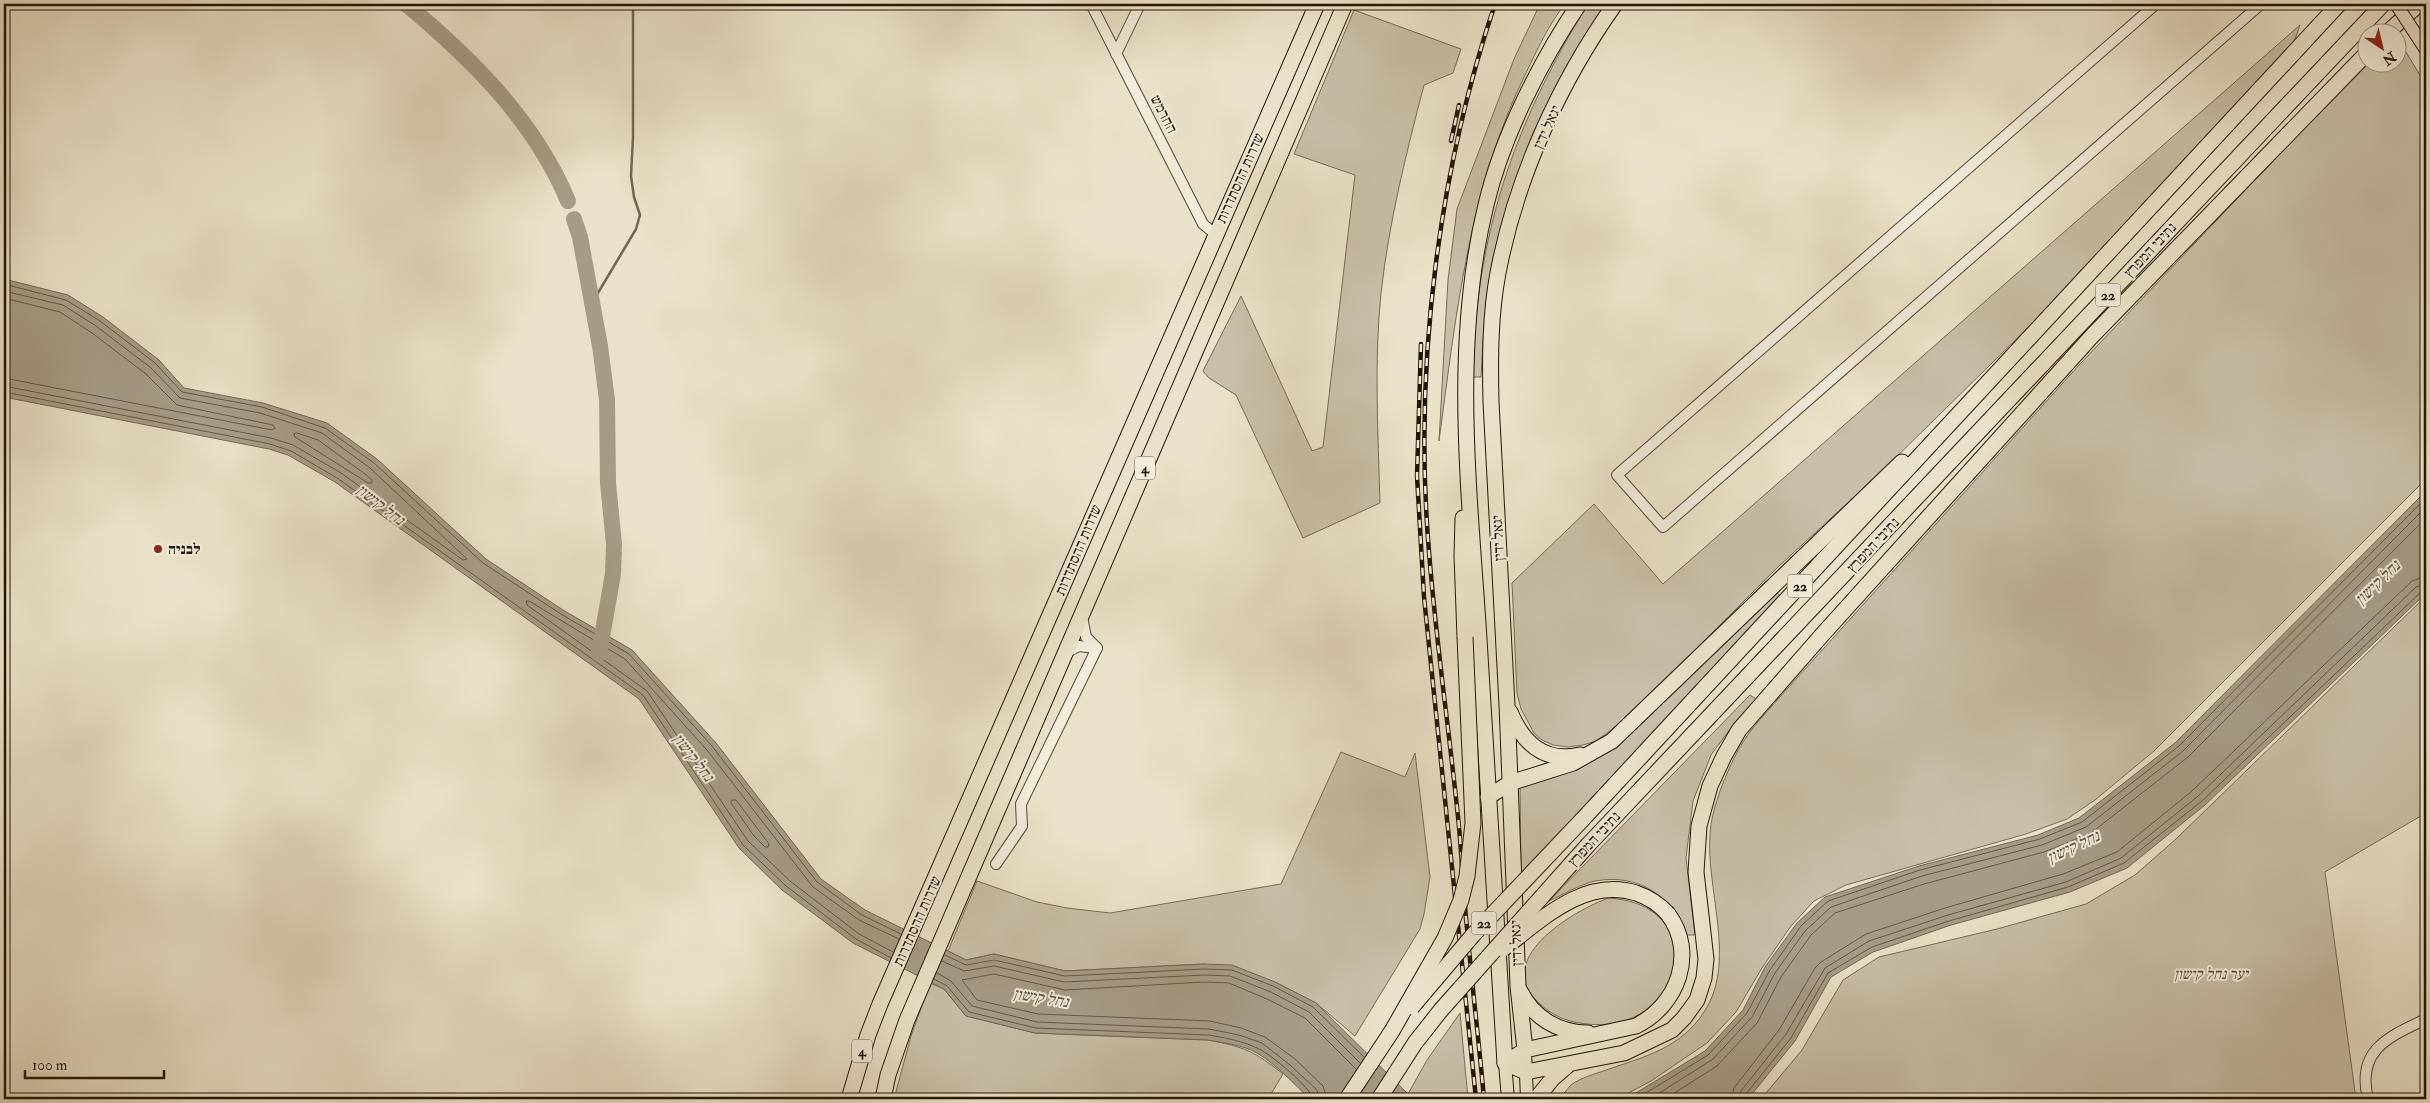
<svg xmlns="http://www.w3.org/2000/svg" width="2430" height="1103" font-family="'IM FELL Double Pica','Frank Ruhl Libre',serif">
  <rect width="100%" height="100%" fill="#eae2c8"/>
  <filter id="stains"><feTurbulence type="fractalNoise" baseFrequency=".004" numOctaves="4"/><feColorMatrix values="0 0 0 0 .2 0 0 0 0 .09 0 0 0 0 .02 0 0 0 .5 -.17"/></filter>
  <radialGradient id="worn" r=".72"><stop offset=".6" stop-color="#630" stop-opacity="0"/><stop offset="1" stop-color="#630" stop-opacity=".3"/></radialGradient>
  <!-- green -->
  <g fill="#c8bfa7" stroke="#766a56">
    <path d="M1540,4H1565C1549,24 1537,50 1526,73C1469,188 1456,315 1439,441L1448,280L1457,209L1514,59Z"/>
    <path d="M1588,4H1606C1553,85 1514,164 1493,260C1485,298 1483,338 1481,377H1473C1475,236 1514,124 1588,4Z"/>
    <path d="M1354,10L1461,49L1453,73L1424,85C1406,154 1389,222 1381,293C1374,362 1378,433 1380,503L1303,538L1236,395L1209,378L1203,371L1241,296L1312,451L1323,447L1355,175L1294,154Z"/>
    <path d="M2300,25L2294,42L2047,309L1880,473L1778,567L1648,697L1611,730L1596,741L1583,745L1568,747L1553,745L1542,740L1534,733L1521,709L1517,693L1512,583L1594,504L1663,584Z"/>
    <path d="M2398,39L2426,85V479L2154,751L2095,800L2067,819L2026,834L1846,885L1814,901L1791,926L1762,968L1736,1012L1707,1043L1651,1081L1617,1099H1559C1563,1095 1567,1089 1571,1085C1580,1078 1595,1074 1606,1070C1644,1057 1681,1048 1704,1012C1740,958 1700,879 1712,819C1716,797 1731,761 1743,742C1753,726 1767,712 1779,698L2080,364L2351,79L2369,63L2398,62Z"/>
    <path d="M1777,593L1782,597L1521,874L1520,786L1618,745Z"/>
    <path d="M2426,596V813L2325,872L2356,1099H1761L1802,1050L1843,980L1879,957L1997,929L2086,904L2135,875L2176,839Z"/>
    <path d="M1750,695L1756,699L1736,721L1711,755L1693,801L1686,858L1695,935H1687C1672,896 1638,873 1595,881C1579,885 1564,894 1549,901Z"/>
    <path d="M1341,752L1405,777L1415,753L1430,877L1424,914L1420,929L1355,1036L1316,1003L1275,982L1204,964L1065,971L994,954L966,960L948,951L977,881L1037,902L1067,908L1110,913L1281,884Z"/>
    <path d="M1609,898C1719,905 1682,1049 1570,1021C1556,1017 1544,1009 1535,999C1495,957 1576,909 1609,898Z"/>
    <path d="M930,983L944,989L966,1016L1035,1033L1208,1040C1245,1047 1254,1051 1283,1074L1268,1099H894L911,1036Z"/>
    <path d="M1460,1013L1468,1099H1413L1408,1094L1427,1060Z"/>
  </g>
  <!-- water -->
  <g fill="#a69c86" stroke="#726652">
    <path d="M4,279L68,295L103,317L159,360L184,388L263,403L327,423L377,459L486,559L563,610L632,650L716,743L821,879L865,910L966,960L994,954L1065,971L1204,964L1232,965L1275,982L1316,1003L1413,1099H1310C1294,1084 1277,1065 1257,1053C1243,1045 1224,1043 1208,1040L1035,1033L966,1016L944,989L853,943L782,890L739,848L639,699L335,482L288,455L269,449L4,397Z"/>
    <path d="M2426,491V593L2205,805L2127,868L2070,892L1951,925L1873,952L1831,977L1795,1041L1748,1099H1626L1705,1051L1743,1010L1765,967L1797,923L1825,897L1919,866L2038,835L2079,818L2175,743Z"/>
  </g>
  <g fill="none" stroke-linecap="round" stroke-linejoin="round">
    <!-- shore -->
    <g stroke="#645846" stroke-width="1">
      <path d="M4,284L66,300L100,321L155,363L182,392L262,407L325,428L374,463L483,563L561,614L629,654L712,746L817,882L862,915L901,934"/>
      <path d="M4,291L63,305L96,326L151,368L180,398L260,413L322,433L370,468L467,559L463,560L341,473L293,445L271,438L4,386"/>
      <path d="M4,298L60,312L92,333L146,374L177,405L273,425L275,428L272,430L4,378"/>
      <path d="M4,392L270,444L291,451L337,478L643,695L743,845L786,886L856,939L891,958"/>
      <path d="M297,433L318,440L365,474L372,480V483H368L295,437L294,434Z"/>
      <path d="M732,800H736L769,844L768,847H765L754,836L731,803Z"/>
      <path d="M893,952L859,934L790,881L748,841L647,691L527,605L526,601H529L625,659L707,750L813,887L859,920L899,939"/>
      <path d="M945,955L966,965L994,960L1065,976L1204,969L1232,970L1273,986L1313,1007L1364,1057"/>
      <path d="M942,961L964,971L994,966L1064,982L1204,975L1230,976L1271,992L1309,1012L1360,1063"/>
      <path d="M937,973L951,981L972,1006L1037,1022L1209,1029L1239,1035L1262,1043L1290,1065L1317,1090L1319,1099"/>
      <path d="M934,979L947,986L969,1012L1036,1028L1209,1035C1225,1038 1244,1041 1259,1049C1270,1054 1312,1088 1313,1099"/>
      <path d="M1327,1099L1323,1086L1295,1059L1265,1037L1241,1028L1210,1021L1038,1014L977,1000L962,980L994,974L1065,990L1204,982L1229,983L1267,999L1305,1018L1356,1069"/>
      <path d="M1636,1099L1708,1055L1747,1013L1770,970L1801,926L1828,901L1920,870L2040,839L2082,822L2179,746L2426,498"/>
      <path d="M1650,1099L1713,1059L1752,1017L1775,973L1805,931L1831,907L1922,876L2042,845L2086,827L2183,751L2426,507"/>
      <path d="M1665,1099L1717,1066L1757,1023L1781,977L1811,935L1835,913L1924,884L2044,852L2091,833L2188,757L2426,518"/>
      <path d="M1731,1099L1734,1088L1779,1030L1815,968L1821,962L1866,934L1945,908L2063,874L2117,852L2192,791L2412,581L2426,576"/>
      <path d="M1738,1099L1741,1091L1786,1034L1825,968L1869,941L1948,915L2066,882L2121,858L2197,797L2416,587L2426,584"/>
      <path d="M1745,1099L1746,1094L1791,1038L1828,973L1872,947L1949,921L2068,887L2124,863L2202,801L2421,592L2426,590"/>
    </g>
    <!-- stream -->
    <path stroke="#726652" stroke-width="2.5" d="M592,303L636,229L640,215L634,197L631,176L633,137V4"/>
    <!-- river -->
    <g stroke="#a69c86" stroke-width="16">
      <path d="M406,4C471,58 535,121 568,201"/>
      <path d="M574,219L580,237L600,346L607,400L608,483L614,544L613,574L599,654"/>
    </g>
    <defs>
      <g id="minor">
        <path d="M1091,4L1203,224L1215,234"/>
        <path d="M2156,4L1617,475L1663,527L2261,4"/>
        <path d="M1116,54L1140,4"/>
        <path d="M1082,617L1086,637L1097,648"/>
        <path d="M1065,653L1079,646L1096,648"/>
        <path d="M996,864L1022,826L1021,804L1097,648"/>
        <path d="M2368,1099C2356,1050 2388,1037 2426,1019"/>
      </g>
      <g id="major">
        <path d="M1525,1050L1527,1099"/>
        <path d="M1505,1063L1508,1099"/>
      </g>
      <g id="highway">
        <path d="M2388,32L2419,4"/>
        <path d="M1463,518L1462,556L1465,637"/>
        <path d="M1510,712C1523,743 1544,763 1580,755"/>
        <path d="M1488,797L1510,783L1573,763L1612,741L1902,462"/>
        <path d="M1582,820L2339,4"/>
        <path d="M1588,845L2383,4"/>
        <path d="M1520,991C1533,1017 1558,1033 1588,1033"/>
        <path d="M1525,1050L1518,986L1507,705L1491,402C1490,359 1490,315 1498,273C1516,178 1559,83 1615,4"/>
        <path d="M1516,1056L1525,1050L1636,1026C1678,1005 1697,953 1668,914"/>
        <path d="M1505,1063L1526,1072L1624,1053L1672,1030L1684,1018L1697,1000L1704,978L1706,959L1696,872L1699,826L1710,786L1724,756L1739,730L1822,635L2092,336L2368,52"/>
        <path d="M1505,1063C1496,921 1487,780 1479,639C1470,496 1451,347 1486,205C1502,137 1540,62 1579,4"/>
        <path d="M849,1099L868,1035L880,1004L1317,4"/>
        <path d="M883,1099L888,1075L907,1020L1345,4"/>
        <path d="M1347,1099L1392,1031"/>
        <path d="M1536,1099L1553,1078L1567,1066"/>
      </g>
    </defs>
    <!-- minor casing -->
    <use href="#minor" stroke="#554836" stroke-width="12"/>
    <!-- major casing -->
    <use href="#major" stroke="#231405" stroke-width="14"/>
    <!-- highway casing -->
    <use href="#highway" stroke="#231405" stroke-width="17"/>
    <!-- minor -->
    <use href="#minor" stroke="#f1ecdb" stroke-width="10"/>
    <!-- major -->
    <use href="#major" stroke="#eae2c8" stroke-width="12"/>
    <!-- highway -->
    <use href="#highway" stroke="#eae2c8" stroke-width="15"/>
    <defs>
      <g id="rail">
        <path d="M1451,141L1459,105"/>
        <path d="M1421,344L1417,476L1424,597L1476,1099"/>
        <path d="M1484,1099C1479,1042 1472,985 1467,928C1463,891 1462,854 1458,817C1448,719 1433,622 1427,524C1416,352 1440,167 1495,4"/>
      </g>
    </defs>
    <!-- rail casing -->
    <use href="#rail" stroke="#231405" stroke-width="4.5"/>
    <!-- rail -->
    <use href="#rail" stroke="#f1ecdb" stroke-width="2.5" stroke-dasharray="8" stroke-linecap="butt"/>
    <defs>
      <path id="major-bridge" d="M2396,4L2426,50"/>
      <g id="highway-bridge">
        <path d="M1503,949C1541,920 1584,877 1636,893C1648,897 1659,904 1668,914"/>
        <path d="M1412,1007L1473,935L1582,820"/>
        <path d="M1392,1031L1445,938L1461,900L1467,876L1473,823L1465,637"/>
        <path d="M1379,1099L1415,1043L1441,1010L1588,845"/>
      </g>
    </defs>
    <!-- major-bridge casing -->
    <use href="#major-bridge" stroke="#231405" stroke-width="14" stroke-linecap="butt"/>
    <!-- highway-bridge casing -->
    <use href="#highway-bridge" stroke="#231405" stroke-width="17" stroke-linecap="butt"/>
    <!-- major-bridge -->
    <use href="#major-bridge" stroke="#eae2c8" stroke-width="12"/>
    <!-- highway-bridge -->
    <use href="#highway-bridge" stroke="#eae2c8" stroke-width="15"/>
  </g>
  <!-- markers -->
  <circle fill="#8f2418" stroke="#f1ecdb" stroke-width="2" cx="158" cy="549" r="5"/>
  <g text-anchor="middle" stroke-width="4" stroke-linejoin="round" paint-order="stroke">
    <!-- shield labels -->
    <g fill="#f1ecdb" stroke="#615545" stroke-width="1">
      <rect x="2095.5" y="283.5" width="25" height="23" rx="4"/>
      <rect x="1135" y="456.5" width="20" height="23" rx="4"/>
      <rect x="1787.5" y="574.5" width="25" height="23" rx="4"/>
      <rect x="1471.5" y="911.5" width="25" height="23" rx="4"/>
      <rect x="852" y="1039.5" width="20" height="23" rx="4"/>
    </g>
    <g font-size="14" font-weight="bold" fill="#231405">
      <text x="2108" y="300">22</text>
      <text x="1145" y="473">4</text>
      <text x="1800" y="591">22</text>
      <text x="1484" y="928">22</text>
      <text x="862" y="1056">4</text>
    </g>
    <!-- street labels -->
    <g font-size="15" fill="#231405" stroke="#f1ecdb">
      <text transform="translate(1164 114) rotate(63)" y="5">החרמש</text>
      <text transform="translate(1547 127) rotate(-65)" y="5">יגאל ידין</text>
      <text transform="translate(1240 178) rotate(-66)" y="5">שדרות ההסתדרות</text>
      <text transform="translate(2150 250) rotate(-47)" y="5">נתיבי המפרץ</text>
      <text transform="translate(1498 538) rotate(-93)" y="5">יגאל ידין</text>
      <text transform="translate(1873 545) rotate(-47)" y="5">נתיבי המפרץ</text>
      <text transform="translate(1078 550) rotate(-67)" y="5">שדרות ההסתדרות</text>
      <text transform="translate(1594 839) rotate(-47)" y="5">נתיבי המפרץ</text>
      <text transform="translate(917 921) rotate(-66)" y="5">שדרות ההסתדרות</text>
      <text transform="translate(1516 943) rotate(-92)" y="5">יגאל ידין</text>
    </g>
    <!-- poi labels -->
    <g font-size="15" font-weight="bold" fill="#231405" stroke="#f1ecdb" text-anchor="start">
      <text x="168" y="554">לבניה</text>
    </g>
    <!-- park labels -->
    <g font-size="15" font-style="italic" fill="#5d503e" stroke="#f1ecdb">
      <text x="2211" y="979">יער נחל קישון</text>
    </g>
    <!-- water labels -->
    <g font-size="16" font-style="italic" fill="#5e513f" stroke="#f1ecdb">
      <text transform="translate(381 504) rotate(38)" y="6">נחל קישון</text>
      <text transform="translate(2377 582) rotate(-44)" y="6">נחל קישון</text>
      <text transform="translate(694 757) rotate(52)" y="6">נחל קישון</text>
      <text transform="translate(2073 846) rotate(-25)" y="6">נחל קישון</text>
      <text transform="translate(1041 997) rotate(9)" y="6">נחל קישון</text>
    </g>
  </g>
  <!-- margin -->
  <rect width="2430" height="1103" fill="none" stroke="#eae2c8" stroke-width="20"/>
  <rect x="5" y="5" width="2420" height="1093" fill="none" stroke="#231405" stroke-width="2.5"/>
  <rect x="10" y="10" width="2410" height="1083" fill="none" stroke="#231405"/>
  <!-- north arrow -->
  <g transform="translate(2382 48) rotate(145)"><circle r="24" fill="#f1ecdb" stroke="#9f9685"/>
  <path d="M0-4L9 19L0 12L-9 19Z" fill="#8f2418"/>
  <text y="-8" font-size="14" font-weight="bold" text-anchor="middle" fill="#231405">N</text>
  </g>
  <!-- scale -->
  <path d="M25 1070v8h139v-8" fill="none" stroke="#231405" stroke-width="2.5"/>
  <text x="32" y="1070" font-size="15" fill="#231405" stroke="#f1ecdb" stroke-width="4" paint-order="stroke">100 m</text>
  <rect width="100%" height="100%" filter="url(#stains)"/>
  <rect width="100%" height="100%" fill="url(#worn)"/>
</svg>
